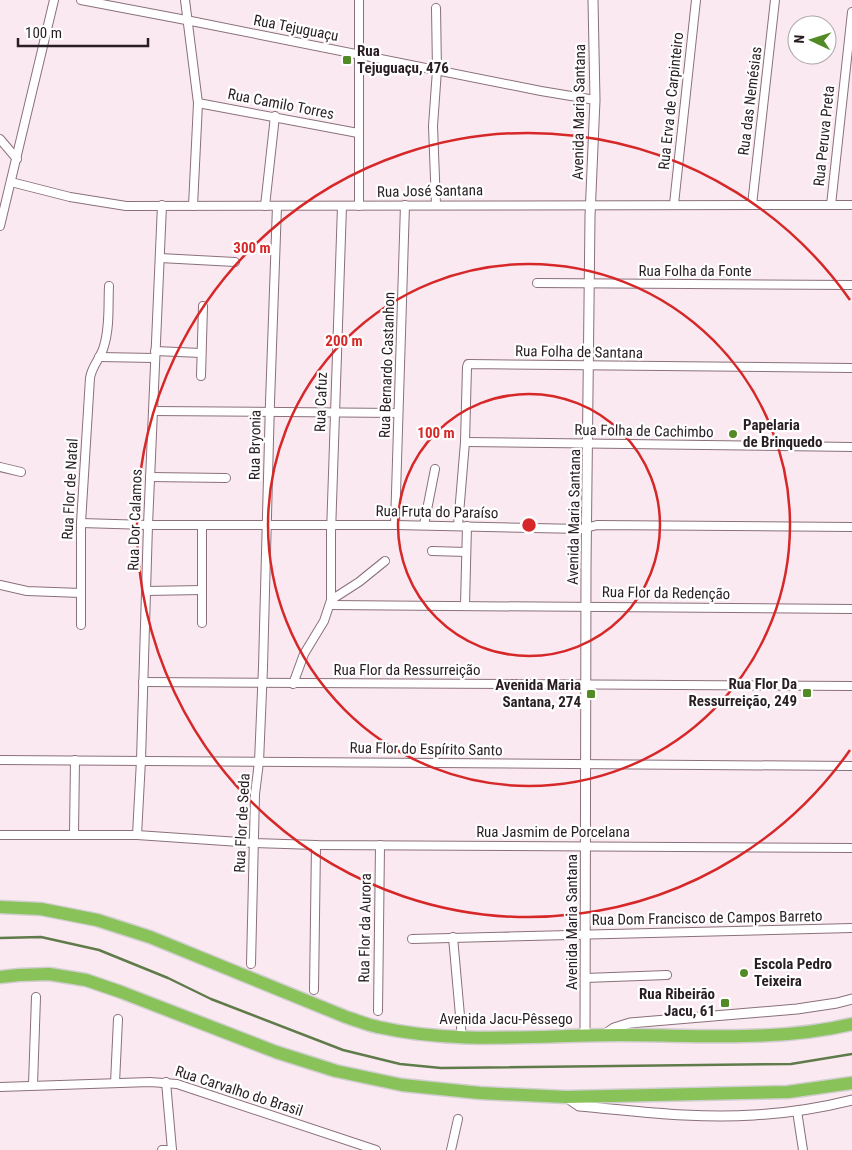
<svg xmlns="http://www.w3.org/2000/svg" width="852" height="1150" font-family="'Roboto Condensed',sans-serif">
  <rect width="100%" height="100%" fill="#fbe9f1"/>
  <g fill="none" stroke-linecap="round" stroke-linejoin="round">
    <!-- stream -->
    <path stroke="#607b4a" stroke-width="2.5" d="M0,938L41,937L99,950L168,978L211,999L343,1050L400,1064L441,1068L791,1064L852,1054"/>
    <defs>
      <g id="minor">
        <path d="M81,0L186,20L541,91L595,100"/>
        <path d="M185,0L198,103L193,206"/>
        <path d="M359,0V206"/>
        <path d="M198,103L358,133"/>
        <path d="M0,139L17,159"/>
        <path d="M11,182L70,197L126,206L852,205"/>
        <path d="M674,204L696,0"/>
        <path d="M436,205L433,126L437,70L436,8"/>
        <path d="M752,205L775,0"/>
        <path d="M831,205L852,12"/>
        <path d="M265,206L275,116"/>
        <path d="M0,226L54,0"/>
        <path d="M160,258L235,262"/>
        <path d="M537,283L852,285"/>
        <path d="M155,351L201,353"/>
        <path d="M99,357L155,358"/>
        <path d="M201,376L203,306"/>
        <path d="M153,411L398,413"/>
        <path d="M465,442L852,447"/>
        <path d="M0,467L21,472"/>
        <path d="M150,477L226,478"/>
        <path d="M81,523L148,525H395L582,529L597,525L852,527"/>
        <path d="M202,525V623"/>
        <path d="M395,525L405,205"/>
        <path d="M424,525L435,469"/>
        <path d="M458,526L465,442L467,367L468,364L852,368"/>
        <path d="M432,551L466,552"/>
        <path d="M0,585L27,591L81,593"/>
        <path d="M146,591L202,590"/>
        <path d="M331,600V533L342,206"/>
        <path d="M330,605L852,609"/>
        <path d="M465,605L467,526"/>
        <path d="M81,625V523L90,378C92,365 101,358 104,346C110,327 108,305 109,286"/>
        <path d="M143,682L852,686"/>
        <path d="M293,684L304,654L324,621L331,600L359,582L385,561"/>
        <path d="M0,760L852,766"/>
        <path d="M0,835H137L254,843L316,845L852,848"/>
        <path d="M74,835L75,760"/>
        <path d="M137,835L141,760L148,525L162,205"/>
        <path d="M453,937L462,1038"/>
        <path d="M412,939L852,928"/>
        <path d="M251,964L255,794L259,762L263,667L270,402L277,206"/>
        <path d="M585,978L667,975"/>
        <path d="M314,990L316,845"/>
        <path d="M378,1011L380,845"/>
        <path d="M166,1082L172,1150"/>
        <path d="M115,1083L118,1019"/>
        <path d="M33,1085L36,997"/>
        <path d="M0,1087L150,1082L177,1084L376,1150"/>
        <path d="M797,1111L803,1150"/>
        <path d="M162,1150H172"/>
        <path d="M451,1150L458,1119"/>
      </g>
      <g id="tertiary">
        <path d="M585,1035L586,567L590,216L595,100L593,0"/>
        <path d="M604,1035L614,1028L630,1023L797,1009L837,1003L852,999"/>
        <path d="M566,1097L579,1106C637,1111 696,1119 754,1115C787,1113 820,1108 852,1100"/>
      </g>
      <g id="trunk">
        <path d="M0,907L41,909L97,920L150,937L346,1017C356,1020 367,1025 378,1027C457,1045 541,1035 621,1035C697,1035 777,1042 852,1024"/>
        <path d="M0,977L19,975L49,974L86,980L121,992L276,1052L336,1071L402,1085L480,1093L566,1097L788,1092L852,1083"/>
      </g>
    </defs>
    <!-- minor casing -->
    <use href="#minor" stroke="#8a707c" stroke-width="10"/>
    <!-- tertiary casing -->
    <use href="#tertiary" stroke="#8a707c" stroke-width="11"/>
    <!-- trunk casing -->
    <use href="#trunk" stroke="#d0cecf" stroke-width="15"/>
    <!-- minor -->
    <use href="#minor" stroke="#fff" stroke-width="8"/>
    <!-- tertiary -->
    <use href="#tertiary" stroke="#fff" stroke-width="9"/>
    <!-- trunk -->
    <use href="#trunk" stroke="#88c258" stroke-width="12"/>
  </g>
  <!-- distance rings -->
  <g fill="none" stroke="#d62828" stroke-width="2.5">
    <circle cx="529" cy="525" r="131"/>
    <circle cx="529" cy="525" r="261"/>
    <path d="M850 750A392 392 0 1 1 850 300"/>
  </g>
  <!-- markers -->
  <g fill="#528a25" stroke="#fff" stroke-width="2">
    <rect x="342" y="55" width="10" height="10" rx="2.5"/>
    <circle cx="733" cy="434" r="5"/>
    <rect x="802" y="688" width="10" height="10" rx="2.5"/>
    <rect x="586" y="689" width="10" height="10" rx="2.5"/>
    <circle cx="744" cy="973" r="5"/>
    <rect x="720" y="998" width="10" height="10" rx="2.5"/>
  </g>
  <g text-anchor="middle" stroke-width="4.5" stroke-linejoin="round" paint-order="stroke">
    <!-- street labels -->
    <g font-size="15" fill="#291e23" stroke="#fff">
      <text transform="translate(296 28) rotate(11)" y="5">Rua Tejuguaçu</text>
      <text transform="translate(671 101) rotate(-84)" y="5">Rua Erva de Carpinteiro</text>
      <text transform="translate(750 101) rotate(-83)" y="5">Rua das Nemésias</text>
      <text transform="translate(281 104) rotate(11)" y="5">Rua Camilo Torres</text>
      <text transform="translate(579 112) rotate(-89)" y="5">Avenida Maria Santana</text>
      <text transform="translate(824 136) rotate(-84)" y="5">Rua Peruva Preta</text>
      <text transform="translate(430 191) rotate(-1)" y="5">Rua José Santana</text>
      <text x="695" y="276">Rua Folha da Fonte</text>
      <text transform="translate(579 352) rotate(1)" y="5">Rua Folha de Santana</text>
      <text transform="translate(387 365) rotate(-88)" y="5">Rua Bernardo Castanhon</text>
      <text transform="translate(321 402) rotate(-88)" y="5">Rua Cafuz</text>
      <text transform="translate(644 431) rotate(1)" y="5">Rua Folha de Cachimbo</text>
      <text transform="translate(255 445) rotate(-89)" y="5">Rua Bryonia</text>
      <text transform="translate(70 489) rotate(-87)" y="5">Rua Flor de Natal</text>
      <text transform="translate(437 512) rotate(1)" y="5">Rua Fruta do Paraíso</text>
      <text transform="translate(574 517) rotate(-89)" y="5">Avenida Maria Santana</text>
      <text transform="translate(135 520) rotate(-88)" y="5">Rua Dor Calamos</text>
      <text transform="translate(666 593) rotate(1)" y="5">Rua Flor da Redenção</text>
      <text x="407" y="675">Rua Flor da Ressurreição</text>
      <text transform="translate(426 749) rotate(1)" y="5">Rua Flor do Espírito Santo</text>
      <text transform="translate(242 823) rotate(-87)" y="5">Rua Flor de Seda</text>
      <text x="553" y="837">Rua Jasmim de Porcelana</text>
      <text transform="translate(707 918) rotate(-1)" y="5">Rua Dom Francisco de Campos Barreto</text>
      <text transform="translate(572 922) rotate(-90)" y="5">Avenida Maria Santana</text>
      <text transform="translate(365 928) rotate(-89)" y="5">Rua Flor da Aurora</text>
      <text x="506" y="1024">Avenida Jacu-Pêssego</text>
      <text transform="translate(239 1091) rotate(18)" y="5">Rua Carvalho do Brasil</text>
    </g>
    <!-- poi labels -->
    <g font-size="15" font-weight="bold" fill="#291e23" stroke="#fff" text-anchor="start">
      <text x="357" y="56">Rua<tspan x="357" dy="17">Tejuguaçu, 476</tspan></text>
      <text x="743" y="430">Papelaria<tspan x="743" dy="17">de Brinquedo</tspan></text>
      <text x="797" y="689" text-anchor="end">Rua Flor Da<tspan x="797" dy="17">Ressurreição, 249</tspan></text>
      <text x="581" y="690" text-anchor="end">Avenida Maria<tspan x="581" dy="17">Santana, 274</tspan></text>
      <text x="754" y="969">Escola Pedro<tspan x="754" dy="17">Teixeira</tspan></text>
      <text x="715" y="999" text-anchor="end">Rua Ribeirão<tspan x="715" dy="17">Jacu, 61</tspan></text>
    </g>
  </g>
  <circle cx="529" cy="525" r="8" fill="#d62828" stroke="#fff" stroke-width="2.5"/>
  <g font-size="15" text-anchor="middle" font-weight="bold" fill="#d62828" stroke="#fff" stroke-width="4.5" stroke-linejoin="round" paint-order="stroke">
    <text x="252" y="253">300 m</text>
    <text x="344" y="346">200 m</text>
    <text x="436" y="438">100 m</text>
  </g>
  <!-- north arrow -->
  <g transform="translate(812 40) rotate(274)"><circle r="24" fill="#ffffff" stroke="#a9a5a7"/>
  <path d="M0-4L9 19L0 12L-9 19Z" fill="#528a25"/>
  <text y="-8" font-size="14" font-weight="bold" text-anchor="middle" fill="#291e23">N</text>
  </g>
  <!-- scale -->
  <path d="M18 38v8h130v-8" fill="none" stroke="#291e23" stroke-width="2.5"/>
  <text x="25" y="38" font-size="15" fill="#291e23" stroke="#ffffff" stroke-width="4" paint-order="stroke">100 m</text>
</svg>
